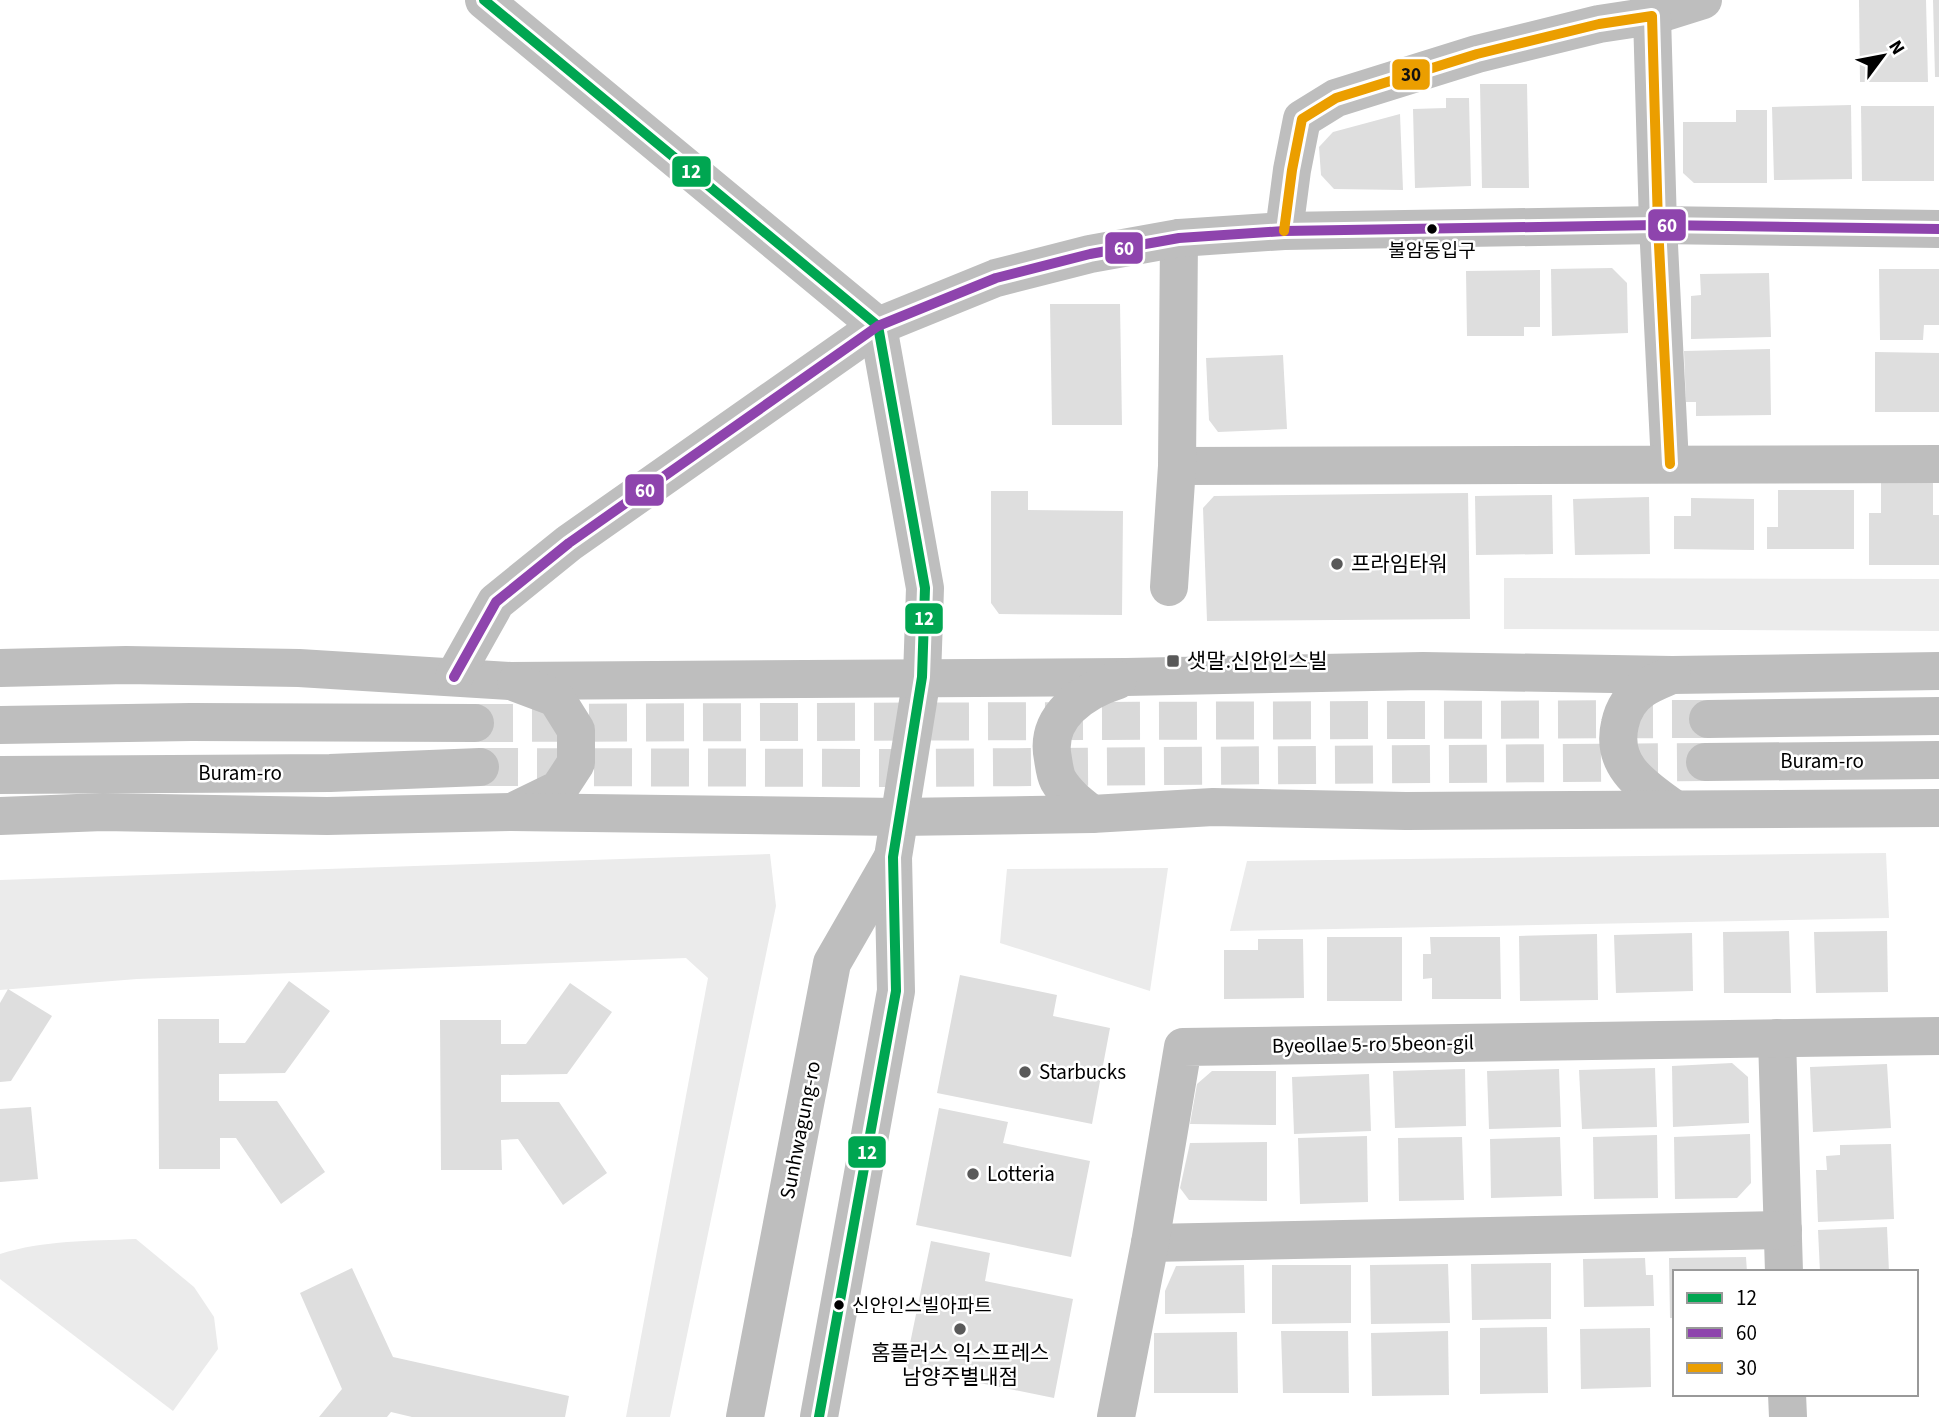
<svg xmlns="http://www.w3.org/2000/svg" width="1939" height="1417" font-family="'Source Sans 3','Noto Sans KR',sans-serif">
  <rect width="100%" height="100%" fill="#fff"/>
  <!-- green -->
  <g fill="#ebebeb">
    <path d="M1504,578L1939,579V631L1504,629Z"/>
    <path d="M1886,853L1889,918L1230,931L1247,861Z"/>
    <path d="M770,854L776,906L670,1417H626L708,978L686,958L137,979L0,990V880Z"/>
    <path d="M1168,868L1150,991L1000,943L1007,869Z"/>
    <path d="M136,1239L194,1287L214,1317L218,1349L173,1411L0,1279V1254C44,1240 90,1241 136,1239Z"/>
  </g>
  <!-- building -->
  <g fill="#dedede">
    <path d="M1859,0H1926L1928,82H1860Z"/>
    <path d="M1933,0H1939V77H1935Z"/>
    <path d="M1480,84H1527L1529,188H1482Z"/>
    <path d="M1446,98H1469L1471,186L1415,188L1413,109L1446,108Z"/>
    <path d="M1851,105L1852,179L1774,180L1772,107Z"/>
    <path d="M1861,106H1934V181H1862Z"/>
    <path d="M1736,110H1767V183H1694L1683,173V122H1736Z"/>
    <path d="M1400,114L1403,190L1334,189L1321,175L1319,147L1333,132Z"/>
    <path d="M1612,268L1627,283L1628,333L1552,336L1551,269Z"/>
    <path d="M1879,269H1939V325H1924L1923,340H1880Z"/>
    <path d="M1540,270V327H1524V336H1467L1466,271Z"/>
    <path d="M1769,273L1771,337L1691,339V296L1701,295L1700,274Z"/>
    <path d="M1050,304H1120L1122,425H1052Z"/>
    <path d="M1770,349L1771,415L1696,416V402H1686L1684,351Z"/>
    <path d="M1875,352L1939,353V412H1875Z"/>
    <path d="M1283,355L1287,429L1218,432L1209,420L1206,358Z"/>
    <path d="M1881,481H1933V515H1939V565H1869V513H1881Z"/>
    <path d="M1778,490H1854V549H1767V527H1778Z"/>
    <path d="M991,491H1028V510L1123,511L1122,615L999,614L991,603Z"/>
    <path d="M1468,493L1470,619L1207,621L1203,508L1214,496Z"/>
    <path d="M1552,495L1553,554L1476,555L1475,496Z"/>
    <path d="M1649,497L1650,554L1575,555L1573,499Z"/>
    <path d="M1691,498L1754,499V550L1674,549V516H1691Z"/>
    <path d="M1789,931L1791,993H1724L1723,932Z"/>
    <path d="M1887,931L1888,992L1816,993L1814,932Z"/>
    <path d="M1692,933L1693,991L1616,993L1614,935Z"/>
    <path d="M1597,934L1598,1000L1520,1001L1519,936Z"/>
    <rect x="1327" y="937" width="75" height="64"/>
    <path d="M1430,937H1500L1501,999H1432V978L1423,979V954H1431Z"/>
    <path d="M1258,939H1303L1304,998L1224,999V950H1258Z"/>
    <path d="M960,975L1057,995L1053,1016L1110,1028L1092,1124L937,1093Z"/>
    <path d="M289,981L330,1011L285,1073L219,1074V1101H277L325,1172L281,1204L236,1138H220V1169H159L158,1019H219V1043H245Z"/>
    <path d="M570,983L612,1012L567,1074L501,1075V1102H559L607,1173L563,1205L518,1139L501,1140L502,1170H441L440,1020H501V1044H526Z"/>
    <path d="M8,989L52,1016L11,1081L0,1082V1003Z"/>
    <path d="M1732,1063L1748,1077L1749,1123L1673,1127L1672,1066Z"/>
    <path d="M1887,1064L1891,1128L1813,1132L1810,1067Z"/>
    <path d="M1655,1068L1657,1127L1582,1129L1579,1070Z"/>
    <path d="M1465,1069L1466,1126L1395,1128L1393,1071Z"/>
    <path d="M1559,1069L1561,1127L1489,1129L1487,1071Z"/>
    <path d="M1212,1071H1276V1125L1190,1124L1197,1084Z"/>
    <path d="M1369,1074L1371,1131L1294,1134L1292,1077Z"/>
    <path d="M31,1107L38,1179L0,1182V1109Z"/>
    <path d="M939,1108L1008,1122L1003,1143L1090,1161L1071,1257L916,1225Z"/>
    <path d="M1750,1134L1751,1183L1737,1198L1675,1199L1674,1137Z"/>
    <path d="M1657,1135L1658,1198L1594,1199L1593,1137Z"/>
    <path d="M1367,1136L1368,1202L1300,1204L1298,1138Z"/>
    <path d="M1462,1137L1464,1200L1399,1201L1398,1138Z"/>
    <path d="M1560,1137L1562,1196L1491,1198L1490,1139Z"/>
    <path d="M1267,1142V1201L1189,1200L1180,1188L1190,1143Z"/>
    <path d="M1891,1144L1894,1219L1818,1222L1816,1170H1827L1826,1156L1840,1155V1145Z"/>
    <path d="M1887,1227L1889,1272H1820L1818,1230Z"/>
    <path d="M931,1241L990,1253L985,1281L1073,1299L1054,1398L905,1368Z"/>
    <path d="M1746,1257L1747,1272H1675V1318H1670L1669,1258Z"/>
    <path d="M1645,1258L1646,1275H1653L1654,1306L1584,1307L1583,1259Z"/>
    <path d="M1551,1263V1319L1472,1320L1471,1264Z"/>
    <path d="M1448,1264L1450,1323L1371,1324L1370,1265Z"/>
    <path d="M1244,1265L1245,1313L1165,1314V1291L1176,1266Z"/>
    <path d="M1272,1265H1351V1323L1272,1324Z"/>
    <path d="M352,1268L393,1357L569,1396L565,1417H412L391,1412L387,1417H319L342,1389L300,1293Z"/>
    <path d="M1547,1327L1548,1393L1480,1394V1328Z"/>
    <path d="M1650,1328L1651,1387L1581,1389L1580,1329Z"/>
    <path d="M1281,1331H1348L1349,1393H1283Z"/>
    <path d="M1448,1331L1449,1395L1372,1396L1371,1333Z"/>
    <path d="M1237,1332L1238,1393H1154V1333Z"/>
  </g>
  <g fill="none" stroke-linecap="round" stroke-linejoin="round">
    <!-- minor-tunnel -->
    <g stroke="#d9d9d9" stroke-width="38" stroke-dasharray="38 19" stroke-linecap="butt">
      <path d="M475,723L1708,719"/>
      <path d="M480,767L909,768L1705,762"/>
    </g>
    <!-- minor -->
    <g stroke="#bebebe" stroke-width="38">
      <path d="M484,0L878,326L925,588L922,677L893,857L896,991L819,1417"/>
      <path d="M1652,16L1703,0"/>
      <path d="M1284,231L1292,170L1302,119L1336,98L1477,54L1599,24L1652,16L1658,225L1670,464"/>
      <path d="M1177,466L1939,464"/>
      <path d="M1169,587L1177,466L1179,238"/>
      <path d="M0,668L126,665L299,668L510,681L1126,677L1423,671L1672,675L1939,671"/>
      <path d="M1672,675C1663,679 1652,683 1643,689C1631,697 1623,710 1620,724C1610,766 1643,786 1673,808"/>
      <path d="M454,677L496,602L569,543L878,326L996,278L1090,254L1179,238L1284,231L1658,225L1939,229"/>
      <path d="M516,683L556,698L576,730V763L559,789L516,810"/>
      <path d="M1708,719L1939,716"/>
      <path d="M0,725L191,722L475,723"/>
      <path d="M1705,762L1939,760"/>
      <path d="M0,775L330,773L480,767"/>
      <path d="M1092,814C1079,804 1066,794 1058,780C1055,774 1054,765 1053,759C1044,717 1083,691 1118,680"/>
      <path d="M0,816L103,812L327,816L511,812L899,817L1092,814L1213,807L1406,811L1939,808"/>
      <path d="M1777,1038L1784,1272"/>
      <path d="M1150,1243L1783,1230"/>
      <path d="M1787,1394L1788,1417"/>
      <path d="M745,1417L832,963L893,857"/>
      <path d="M1116,1417L1150,1243L1183,1047L1939,1036"/>
    </g>
    <defs>
      <path id="bus-1" d="M484,0L878,326L925,588L922,677L893,857L896,991L819,1417"/>
      <path id="bus-2" d="M454,677L496,602L569,543L878,326L996,278L1090,254L1179,238L1284,231L1658,225L1939,229"/>
      <path id="bus-3" d="M1284,231L1292,170L1302,119L1336,98L1477,54L1599,24L1652,16L1658,225L1670,464"/>
    </defs>
    <!-- bus-1 casing -->
    <use href="#bus-1" stroke="#fff" stroke-width="16"/>
    <!-- bus-2 casing -->
    <use href="#bus-2" stroke="#fff" stroke-width="16"/>
    <!-- bus-3 casing -->
    <use href="#bus-3" stroke="#fff" stroke-width="16"/>
    <!-- bus-1 -->
    <use href="#bus-1" stroke="#00a651" stroke-width="10"/>
    <!-- bus-2 -->
    <use href="#bus-2" stroke="#8e44ad" stroke-width="10"/>
    <!-- bus-3 -->
    <use href="#bus-3" stroke="#eb9e00" stroke-width="10"/>
  </g>
  <!-- markers -->
  <g fill="#000" stroke="#fff" stroke-width="2.5">
    <circle cx="1432" cy="229" r="6"/>
    <circle cx="839" cy="1305" r="6"/>
  </g>
  <g fill="#595959" stroke="#fff" stroke-width="2.5">
    <circle cx="1337" cy="564" r="7"/>
    <rect x="1166" y="654" width="14" height="14" rx="3.5"/>
    <circle cx="1025" cy="1072" r="7"/>
    <circle cx="973" cy="1174" r="7"/>
    <circle cx="960" cy="1329" r="7"/>
  </g>
  <g text-anchor="middle" stroke-width="5" stroke-linejoin="round" paint-order="stroke">
    <!-- bus labels -->
    <g font-size="19" fill="#000" stroke="#fff">
      <text x="1432" y="257">불암동입구</text>
      <text x="852" y="1312" text-anchor="start">신안인스빌아파트</text>
    </g>
    <!-- poi labels -->
    <g font-size="21" fill="#000" stroke="#fff" text-anchor="start">
      <text x="1351" y="571">프라임타워</text>
      <text x="1187" y="668">샛말.신안인스빌</text>
      <text x="1039" y="1079">Starbucks</text>
      <text x="987" y="1181">Lotteria</text>
      <text x="960" y="1360" text-anchor="middle">홈플러스 익스프레스<tspan x="960" dy="24">남양주별내점</tspan></text>
    </g>
    <!-- street labels -->
    <g font-size="21" fill="#000" stroke="#fff">
      <text x="1822" y="768">Buram-ro</text>
      <text x="240" y="780">Buram-ro</text>
      <text transform="translate(1373 1044) rotate(-1)" y="7">Byeollae 5-ro 5beon-gil</text>
      <text transform="translate(800 1130) rotate(-79)" y="7">Sunhwagung-ro</text>
    </g>
  </g>
  <g stroke="#fff" stroke-width="2.5">
    <rect x="1391" y="58" width="40" height="33" rx="7" fill="#eb9e00"/>
    <rect x="671" y="155" width="41" height="33" rx="7" fill="#00a651"/>
    <rect x="1647" y="208" width="40" height="34" rx="7" fill="#8e44ad"/>
    <rect x="1104" y="231" width="40" height="34" rx="7" fill="#8e44ad"/>
    <rect x="624" y="473" width="41" height="34" rx="7" fill="#8e44ad"/>
    <rect x="904" y="602" width="40" height="33" rx="7" fill="#00a651"/>
    <rect x="847" y="1135" width="40" height="34" rx="7" fill="#00a651"/>
  </g>
  <g font-size="19" text-anchor="middle" font-weight="bold" fill="#fff">
    <text x="691" y="178">12</text>
    <text x="1667" y="232">60</text>
    <text x="1124" y="255">60</text>
    <text x="645" y="497">60</text>
    <text x="924" y="625">12</text>
    <text x="867" y="1159">12</text>
  </g>
  <g font-size="19" text-anchor="middle" font-weight="bold" fill="#111">
    <text x="1411" y="81">30</text>
  </g>
  <!-- legend -->
  <rect x="1673" y="1270" width="245" height="126" fill="#ffffff" stroke="#999999" stroke-width="2"/>
  <rect x="1687" y="1293" width="35" height="10" fill="#00a651" stroke="#999999" stroke-width="2"/>
  <text x="1736" y="1305" font-size="21" fill="#000000">12</text>
  <rect x="1687" y="1328" width="35" height="10" fill="#8e44ad" stroke="#999999" stroke-width="2"/>
  <text x="1736" y="1340" font-size="21" fill="#000000">60</text>
  <rect x="1687" y="1363" width="35" height="10" fill="#eb9e00" stroke="#999999" stroke-width="2"/>
  <text x="1736" y="1375" font-size="21" fill="#000000">30</text>
  <!-- north arrow -->
  <g transform="translate(1883 56) rotate(58)" stroke="#ffffff" stroke-width="5" paint-order="stroke">
  <path d="M0-5L12 26L0 18L-12 26Z" fill="#000000"/>
  <text y="-10" font-size="19" font-weight="bold" text-anchor="middle" fill="#000000">N</text>
  </g>
</svg>
